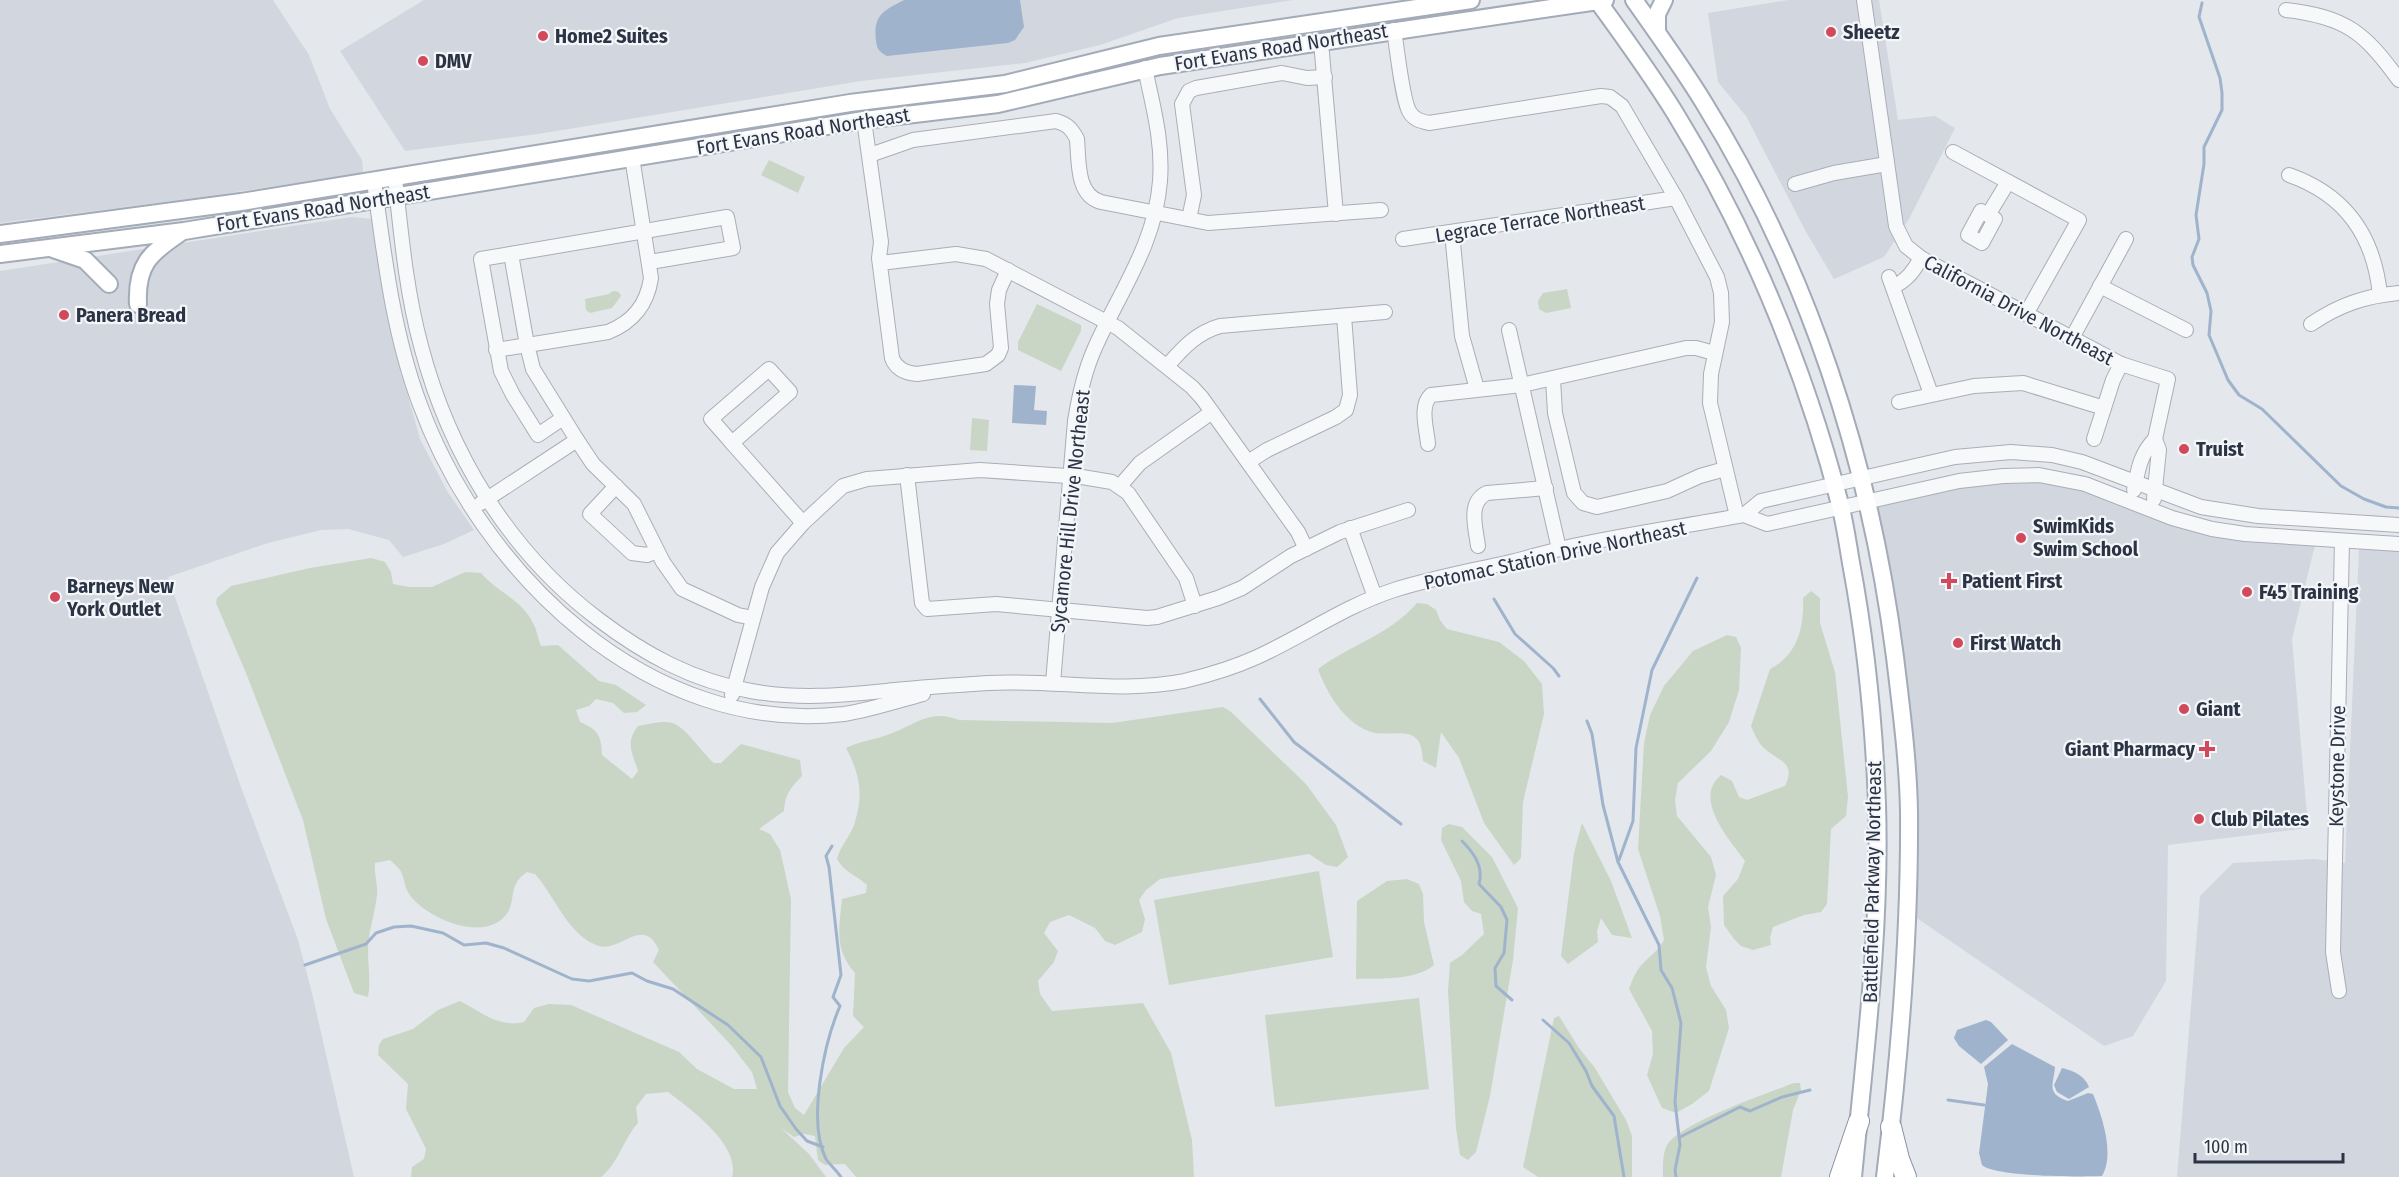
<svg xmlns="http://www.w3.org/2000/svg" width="2399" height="1177" font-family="'Fira Sans Condensed',sans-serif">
  <rect width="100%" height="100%" fill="#e4e7ec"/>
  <!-- built -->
  <g fill="#d2d6de">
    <path d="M0,0H273L309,55L330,109L362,160L363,173L195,198L0,223Z"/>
    <path d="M424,0H1293L1178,18L1100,45L1025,63L861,81L538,134L405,151L340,51Z"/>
    <path d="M1788,0H1879L1898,120L1935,116L1955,128L1909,219L1884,257L1834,279L1805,230L1746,116L1718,82L1708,13Z"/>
    <path d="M352,217L372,219L400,367L420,439L447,491L474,530L444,544L403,557L389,540L348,529L321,530L268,543L168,577L242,790L298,940L312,993L354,1177H0V271Z"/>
    <path d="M1959,481L2059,483L2111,492L2172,518L2319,539L2314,549L2292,639L2308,828L2168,845L2166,981L2133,1036L2104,1046L1908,912L1909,808L1867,502Z"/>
    <path d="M2359,549L2399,551V1177H2177L2200,896L2233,863L2314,859L2345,863Z"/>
  </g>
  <!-- green -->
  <g fill="#c9d6c5">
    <path d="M769,160L805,177L798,193L761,175Z"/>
    <path d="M1567,289L1571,308L1546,313L1539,309L1538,301L1543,293Z"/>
    <path d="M613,291L619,292L621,296L612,308L590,313L586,310L585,299L609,294Z"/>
    <path d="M1037,304L1081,325V331L1061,371L1018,350V342Z"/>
    <path d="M972,418L989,420L987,451L970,450Z"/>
    <path d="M371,558L385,562L391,572L393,584L409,587H432L465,572L481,573C496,591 522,600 533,623C537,630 538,639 541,646L558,645L599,681L616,685L646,705L637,712L624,713L613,703L596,699L589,706L576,710L580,722C599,730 601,736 602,755L632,779L638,771C632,752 625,743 638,726C648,724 663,720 672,723C685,726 702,753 714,763H721L741,744L800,760L802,776C790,788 785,795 784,811L759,829L770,834L780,850L791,899L788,1092L795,1108L804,1115L844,1048L864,1027L853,1016L855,973C834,949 839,929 842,899L866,893L867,885C856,875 844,872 837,859C840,846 850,837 854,825C864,795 860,774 846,748C860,741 873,740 887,735C914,726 929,708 959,720L1112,723L1223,707L1230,711L1306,784L1336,825L1348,857L1337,867L1326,865L1309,854L1160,879L1146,890L1139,900L1145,919L1142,932L1115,945L1105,941L1095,928L1069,915L1050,922L1044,933L1058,951L1054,962L1038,981L1040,994L1052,1011L1143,1003L1171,1053L1192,1140L1194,1177H856L845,1164L825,1165L818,1160L815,1136L804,1134L794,1137L781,1128L809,1154L826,1177H732C741,1145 689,1108 668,1092L646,1094L636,1107L638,1123C624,1138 618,1164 601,1177H411L412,1167L424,1159L426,1149L406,1109L408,1084L378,1055L379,1045L383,1039L413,1029L438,1010L460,1001C481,1012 499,1028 524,1022L534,1008L549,1004L571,1005L679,1052L697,1069L734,1089H757L752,1072L731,1045L653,962L659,950C643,915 621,952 599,946C568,936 555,896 535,874L527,872C506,886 518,901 505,916C483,941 432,920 413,899C404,888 406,885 402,874C401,869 394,864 390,860L375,863C374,875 378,884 377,895C375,914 368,932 368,951C368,967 371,981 368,997L354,993L326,919L303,820L246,673L216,603L217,598L231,586L310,568Z"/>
    <path d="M1811,591L1820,598V623L1835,672L1848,797L1846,816L1831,829L1827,904L1821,912L1804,915L1773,927L1770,938L1771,945L1753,950L1741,946L1734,939L1724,925L1723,896L1738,879L1745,861C1730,840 1692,799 1721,775L1732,781L1739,797L1747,800L1785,786C1797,761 1777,761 1764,748C1758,743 1754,733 1751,726L1770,669C1798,655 1804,627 1803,598Z"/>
    <path d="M1417,603L1427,604L1436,610L1440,620L1447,629L1499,642L1524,661L1542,684L1544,714L1523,802L1521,858L1514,865L1484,823L1459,758L1441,732L1436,768L1423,761C1422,752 1422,741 1413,736C1403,731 1387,735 1375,733C1347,727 1327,694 1318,669C1350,645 1391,634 1417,603Z"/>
    <path d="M1727,635L1736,637L1741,648L1739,690L1729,722L1711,751L1678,783L1675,800L1677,816L1711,857L1716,875L1708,907L1711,927L1706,967L1711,986L1726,1010L1729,1028L1709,1091L1692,1104L1676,1113L1662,1108L1647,1075L1653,1054L1652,1031L1629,989C1631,983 1634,976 1637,971C1645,958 1657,954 1664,940L1660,916L1638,849L1644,743L1650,715L1664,686L1693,651Z"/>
    <path d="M1582,823L1611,881L1632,938L1612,935L1601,918L1597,931L1598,942L1568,964L1561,956L1574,853Z"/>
    <path d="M1449,824L1462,827L1492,857L1518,908L1513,960L1490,1096L1476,1152L1468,1160L1460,1155L1456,1128L1448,991L1450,963L1462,955L1484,934L1481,914L1472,911L1464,902L1461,881L1441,840L1442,828Z"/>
    <path d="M1319,871L1333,957L1169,985L1154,900Z"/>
    <path d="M1407,879L1419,884L1423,894L1424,922L1434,965C1414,981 1381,978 1356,979L1357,901L1387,881Z"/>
    <path d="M1419,998L1429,1089L1275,1107L1265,1015Z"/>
    <path d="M1559,1016L1579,1048L1595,1068L1626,1120L1632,1136V1177H1538L1523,1167L1554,1018Z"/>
    <path d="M1794,1083H1800L1801,1090L1793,1110L1781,1177H1663C1663,1166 1662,1149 1670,1141C1692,1119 1763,1095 1794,1083Z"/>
  </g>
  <!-- water -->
  <g fill="#9fb4cc">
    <path d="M904,0H1020L1024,27L1015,40L1008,43L887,56C879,52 877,49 876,41C873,15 883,11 904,0Z"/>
    <path d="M1014,385L1036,386L1034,410L1047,411L1046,425L1012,423Z"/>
    <path d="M1986,1020L1991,1022L2008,1040L1981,1064L1959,1046L1954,1038L1957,1030Z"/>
    <path d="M2012,1044L2055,1067C2054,1083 2045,1094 2068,1101L2088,1093L2093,1094C2102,1116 2115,1154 2102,1176C2080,1177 1995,1177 1982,1165L1979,1153L1988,1084L1984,1067Z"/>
    <path d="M2062,1068C2074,1071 2084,1075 2089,1087L2069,1099L2057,1092L2054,1085Z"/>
  </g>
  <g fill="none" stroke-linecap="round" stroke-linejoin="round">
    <!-- stream -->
    <g stroke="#9fb4cc" stroke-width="3">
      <path d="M2202,3L2199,17L2220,78L2222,93V110L2204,147V164L2196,215L2199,239L2192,257L2193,265L2207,293L2211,311L2209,335L2228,380L2239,395L2262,409L2341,486L2364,499L2386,507L2399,508"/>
      <path d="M1494,599L1515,634L1553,668L1559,676"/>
      <path d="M1260,699L1294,742L1401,824"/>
      <path d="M1587,721L1592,734L1603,805L1618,862L1659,945L1661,970L1672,988L1681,1023L1675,1102L1680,1145L1675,1170L1676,1177"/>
      <path d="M1462,841C1474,853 1484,867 1479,884L1501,907L1507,920L1504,953L1495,968L1496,986L1512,1000"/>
      <path d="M832,846L826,856L829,867L841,975L833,997L840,1006C824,1043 807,1122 826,1159C830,1165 837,1171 841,1177"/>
      <path d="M1619,860L1633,821L1636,748L1652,670L1697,578"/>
      <path d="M305,965L366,944L376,933L394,927L411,926L443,933L464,945L486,943L504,948L572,979L589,981L632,973L647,981L673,989L728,1025L761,1057L780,1106L796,1129L807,1141L823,1147"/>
      <path d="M1543,1020L1569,1043L1586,1071L1592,1086L1614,1116L1624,1177"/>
      <path d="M1948,1100L1984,1105"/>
      <path d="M1680,1137L1740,1107L1750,1111L1782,1097L1810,1090"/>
    </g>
    <defs>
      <g id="minor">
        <path d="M1864,0L1896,226L1906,246L1921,258L2121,364L2168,379L2155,439"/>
        <path d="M2286,10C2346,17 2364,32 2399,80"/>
        <path d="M1394,30C1397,48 1402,98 1409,111C1413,119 1420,121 1429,123L1601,96L1610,97L1622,106L1676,198L1717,277L1721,293L1722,322L1711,374L1710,403L1737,516"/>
        <path d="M1321,42L1336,214"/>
        <path d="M864,120L881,242L879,258L892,358C896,369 905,373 917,374L986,364L998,355L1001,348L997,304L999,290L1008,270"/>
        <path d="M1953,152L2079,220L2026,314"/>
        <path d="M870,155L913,140L1056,121C1067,124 1072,129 1077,139C1079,161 1076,195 1101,202L1208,223L1381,210"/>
        <path d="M2289,175C2346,195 2374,236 2380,295"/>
        <path d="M395,178C401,233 406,291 421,346C449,453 509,552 598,619C644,654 693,681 751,691C802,700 844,695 895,690C926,687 957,685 988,683C1054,679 1119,694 1184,681C1209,675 1233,668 1257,657C1303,636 1345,606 1394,590C1432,578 1471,571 1510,562C1527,558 1543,553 1560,549C1620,535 1682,527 1744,515L1761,501L1955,457L2011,452L2052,455L2082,462L2201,507L2258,516L2399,525"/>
        <path d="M374,181C384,255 393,332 419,402C481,573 649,737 844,714C870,710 897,701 923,694"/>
        <path d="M1795,184L1834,173L1887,164"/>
        <path d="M1981,211L1995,219L1982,243L1968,235Z"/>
        <path d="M1988,215L2008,182"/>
        <path d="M1189,219L1194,195L1182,104L1189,91L1196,88L1282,73L1307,78L1325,77"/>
        <path d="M1452,233L1462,336L1477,389"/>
        <path d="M1403,239L1676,198"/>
        <path d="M880,263L956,254L986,259L1118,328L1192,387L1202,398L1298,532L1306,549"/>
        <path d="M1889,277L1931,394"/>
        <path d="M2100,286L2186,330"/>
        <path d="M1893,287C1907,280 1913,272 1921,258"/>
        <path d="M2311,324C2339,305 2365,296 2399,293"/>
        <path d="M1509,330L1559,549"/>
        <path d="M2072,338L2126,239"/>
        <path d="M496,350L608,332C633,322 647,305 651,278L632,157"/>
        <path d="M1167,366C1183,348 1196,333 1220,326L1385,312"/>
        <path d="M769,369L790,392L732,443L711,419Z"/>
        <path d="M1553,379L1555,413L1574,493L1583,503L1597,507L1667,491L1700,476L1725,469"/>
        <path d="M1899,402L1974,386L2023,383L2104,408"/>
        <path d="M563,418L538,435L513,395L501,371L481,259L727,217L733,248L650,262"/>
        <path d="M2094,439L2113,380L2121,364"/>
        <path d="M577,440L593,464L634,504L663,562L682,589L738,615L753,618"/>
        <path d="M732,443L803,523"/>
        <path d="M1428,444C1427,430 1419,406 1431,395L1522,385L1686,348H1696L1714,353"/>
        <path d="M1248,462L1267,450L1336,417L1346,410L1350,395L1344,316"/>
        <path d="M907,475L922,603L927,609L996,604L1147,618L1157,617L1218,598L1242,588L1291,556L1340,532L1408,510"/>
        <path d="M616,486L590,514L632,553L647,555L657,551"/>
        <path d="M1120,486L1140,463L1212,412"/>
        <path d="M2134,490C2138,470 2140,454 2155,439L2159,450L2154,499"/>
        <path d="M481,503L577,440L533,369L527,345L511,254"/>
        <path d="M1744,515L1767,524L1959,481L2003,476L2039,475L2085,484L2172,518L2212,529L2245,534L2399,544"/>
        <path d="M1350,528L1375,597"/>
        <path d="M1478,546C1476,529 1467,502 1487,493L1546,488"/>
        <path d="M1053,683L1075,421C1079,396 1084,373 1094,350C1119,292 1155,246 1160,181C1163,141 1153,107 1145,68"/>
        <path d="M732,695L762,587L777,553L803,523L843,486L867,479L980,470L1082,477L1112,482L1128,493L1186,578L1195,606"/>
        <path d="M2339,991L2333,952L2342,541"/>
      </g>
      <g id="major">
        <path d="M1597,0C1624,37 1651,74 1675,113C1750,235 1805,369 1841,508C1845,526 1848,544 1851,563C1866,643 1874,723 1877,804C1881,929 1865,1053 1853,1177"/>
        <path d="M1634,0C1658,34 1682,67 1704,103C1808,271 1870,461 1895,657C1901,707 1908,760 1909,811C1910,935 1900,1055 1885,1177"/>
        <path d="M1657,32V14L1664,0"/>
        <path d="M0,234L241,202L850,103L1005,84L1159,46L1471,0"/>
        <path d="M53,249L85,260L109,284"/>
        <path d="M0,254L184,231L864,120L998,104L1160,66L1605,0"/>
        <path d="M138,304C136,265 150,253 180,233"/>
      </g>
      <g id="highway">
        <path d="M1891,1127L1899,1159L1906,1177"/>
        <path d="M1840,1177L1859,1121"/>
      </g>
    </defs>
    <!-- minor casing -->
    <use href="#minor" stroke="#a9aeb7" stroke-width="16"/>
    <!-- major casing -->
    <use href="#major" stroke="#a3abb8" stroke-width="20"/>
    <!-- highway casing -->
    <use href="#highway" stroke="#8b94a3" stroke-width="22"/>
    <!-- minor -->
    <use href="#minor" stroke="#f7f8fa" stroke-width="14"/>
    <!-- major -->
    <use href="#major" stroke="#fff" stroke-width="16"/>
    <!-- highway -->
    <use href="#highway" stroke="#fff" stroke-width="20"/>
  </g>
  <!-- markers -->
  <g fill="#d1495b" stroke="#f4f6f9" stroke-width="2">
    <circle cx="1831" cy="32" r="6"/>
    <circle cx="543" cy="36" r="6"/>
    <circle cx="423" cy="61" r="6"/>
    <circle cx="64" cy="315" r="6"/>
    <circle cx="2184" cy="449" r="6"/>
    <circle cx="2021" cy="538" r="6"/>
    <path d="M1946 572h6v6h6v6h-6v6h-6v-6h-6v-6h6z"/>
    <circle cx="2247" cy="592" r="6"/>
    <circle cx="55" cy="597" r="6"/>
    <circle cx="1958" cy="643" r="6"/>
    <circle cx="2184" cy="709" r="6"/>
    <path d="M2204 740h6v6h6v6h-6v6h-6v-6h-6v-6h6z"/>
    <circle cx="2199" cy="819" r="6"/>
  </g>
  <g text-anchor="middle" stroke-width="4.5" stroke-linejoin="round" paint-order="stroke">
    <!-- poi labels -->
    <g font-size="20" font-weight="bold" fill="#2b3445" stroke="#f4f6f9" text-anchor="start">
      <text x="1843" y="39">Sheetz</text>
      <text x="555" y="43">Home2 Suites</text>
      <text x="435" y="68">DMV</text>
      <text x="76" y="322">Panera Bread</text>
      <text x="2196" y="456">Truist</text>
      <text x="2033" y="533">SwimKids<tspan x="2033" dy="23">Swim School</tspan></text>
      <text x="1962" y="588">Patient First</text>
      <text x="67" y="593">Barneys New<tspan x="67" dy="23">York Outlet</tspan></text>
      <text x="2259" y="599">F45 Training</text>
      <text x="1970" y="650">First Watch</text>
      <text x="2196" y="716">Giant</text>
      <text x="2195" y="756" text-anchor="end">Giant Pharmacy</text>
      <text x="2211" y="826">Club Pilates</text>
    </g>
    <!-- street labels -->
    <g font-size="20" fill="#2b3445" stroke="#f4f6f9">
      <text transform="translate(1281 47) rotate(-9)" y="7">Fort Evans Road Northeast</text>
      <text transform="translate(803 131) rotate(-9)" y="7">Fort Evans Road Northeast</text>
      <text transform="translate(323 208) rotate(-9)" y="7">Fort Evans Road Northeast</text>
      <text transform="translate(1540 219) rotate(-9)" y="7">Legrace Terrace Northeast</text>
      <text transform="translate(2019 310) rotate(28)" y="7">California Drive Northeast</text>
      <text transform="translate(1070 511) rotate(-84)" y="7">Sycamore Hill Drive Northeast</text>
      <text transform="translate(1555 555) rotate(-12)" y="7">Potomac Station Drive Northeast</text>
      <text transform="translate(2337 766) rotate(-89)" y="7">Keystone Drive</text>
      <text transform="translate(1872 882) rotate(-89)" y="7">Battlefield Parkway Northeast</text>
    </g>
  </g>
  <!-- scale -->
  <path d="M2195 1153v9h148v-9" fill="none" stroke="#2b3445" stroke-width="3"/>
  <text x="2204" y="1153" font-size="18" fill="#2b3445" stroke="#f4f6f9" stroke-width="4.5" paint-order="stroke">100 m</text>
</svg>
